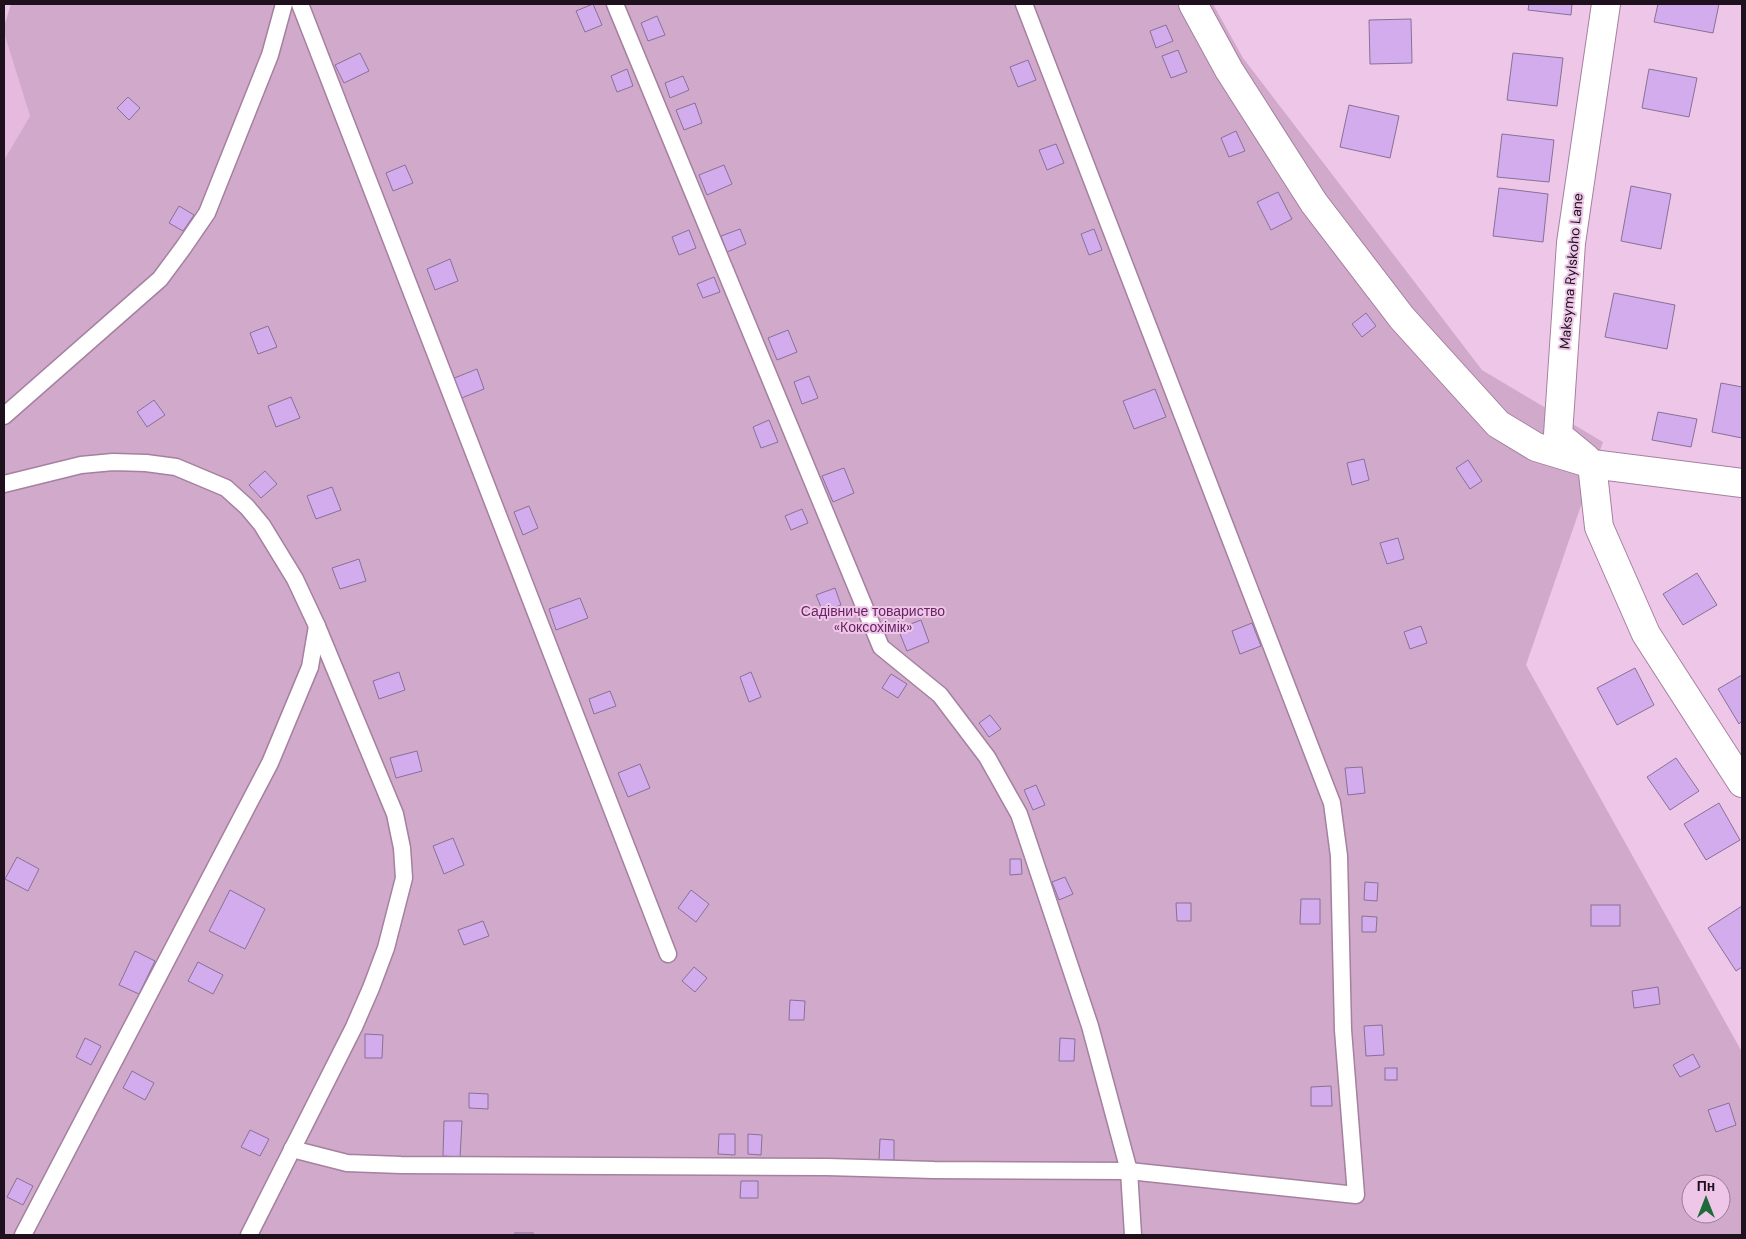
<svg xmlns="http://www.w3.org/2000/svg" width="1746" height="1239" font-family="'DM Sans',sans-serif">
  <rect width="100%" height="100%" fill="#eec7e8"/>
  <!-- built -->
  <path fill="#e6badf" d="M4,33L30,116L4,160Z"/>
  <!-- green -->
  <path fill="#d1a9cb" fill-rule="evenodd" d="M11,4H1213L1243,58L1482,370L1603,442L1526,665L1742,1052V1235H4V160L30,116L4,33V26ZM1691,1184H1721V1214H1691Z"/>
  <!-- building -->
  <g fill="#d3acee" stroke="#877196">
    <path d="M593,4L602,25L585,32L576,11Z"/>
    <path d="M1529,4H1572L1571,15L1528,10Z"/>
    <path d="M1658,4H1719L1713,33L1654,22Z"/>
    <path d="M657,16L665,35L648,41L641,23Z"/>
    <path d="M1411,19L1412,63L1370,64L1369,20Z"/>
    <path d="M1166,25L1173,41L1156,48L1150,31Z"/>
    <path d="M1178,50L1187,72L1171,78L1162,56Z"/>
    <path d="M360,53L369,71L344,83L335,65Z"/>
    <path d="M1513,53L1563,58L1557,106L1507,100Z"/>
    <path d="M1028,60L1036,80L1018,87L1010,67Z"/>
    <path d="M627,69L633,86L617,92L611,76Z"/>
    <path d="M1649,69L1697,78L1689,117L1642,108Z"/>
    <path d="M683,76L689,90L670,98L665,83Z"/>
    <path d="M128,97L140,108L129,120L117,108Z"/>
    <path d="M695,103L702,123L684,130L676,110Z"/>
    <path d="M1349,105L1399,116L1390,158L1340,147Z"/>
    <path d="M1236,131L1245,151L1229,157L1221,138Z"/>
    <path d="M1502,134L1554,140L1549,182L1497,177Z"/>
    <path d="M1056,144L1064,163L1047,170L1039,150Z"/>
    <path d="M405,165L413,183L393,191L386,173Z"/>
    <path d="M724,165L732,184L707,195L699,175Z"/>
    <path d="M1631,186L1671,194L1661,249L1621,241Z"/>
    <path d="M1499,188L1548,194L1543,242L1493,236Z"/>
    <path d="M1278,192L1292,219L1271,230L1257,202Z"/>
    <path d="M179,206L194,215L183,231L169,223Z"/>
    <path d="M740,229L746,244L727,252L721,236Z"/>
    <path d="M1094,229L1102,250L1089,255L1081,234Z"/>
    <path d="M689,230L696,248L679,255L672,237Z"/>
    <path d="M450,259L458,281L435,290L427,269Z"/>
    <path d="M714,277L720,292L703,298L697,284Z"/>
    <path d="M1614,293L1675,305L1667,349L1605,337Z"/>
    <path d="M1366,313L1376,326L1362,337L1352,324Z"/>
    <path d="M268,326L277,347L258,354L250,333Z"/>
    <path d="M788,330L797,352L777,360L768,338Z"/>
    <path d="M477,369L484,389L459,399L452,379Z"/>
    <path d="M809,376L818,398L802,404L794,382Z"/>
    <path d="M1721,383L1742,387V438L1712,432Z"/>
    <path d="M1155,389L1166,417L1134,429L1123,401Z"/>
    <path d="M291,397L300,418L276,427L268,406Z"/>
    <path d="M154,400L165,415L147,427L137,412Z"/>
    <path d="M1658,412L1697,419L1691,447L1652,440Z"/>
    <path d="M769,420L778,442L761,448L753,427Z"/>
    <path d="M1364,459L1369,480L1352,485L1347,463Z"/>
    <path d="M1468,460L1482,481L1470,489L1456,468Z"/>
    <path d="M844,468L854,493L833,502L822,476Z"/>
    <path d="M265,471L277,484L261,498L249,485Z"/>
    <path d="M332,487L341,510L316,519L307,496Z"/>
    <path d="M529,506L538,528L523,535L514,512Z"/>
    <path d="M802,509L808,523L791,530L785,516Z"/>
    <path d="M1398,538L1404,559L1387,564L1380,543Z"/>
    <path d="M359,559L366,581L340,589L332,568Z"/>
    <path d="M1697,573L1717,605L1683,625L1663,594Z"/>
    <path d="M835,588L841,605L823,612L816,595Z"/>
    <path d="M580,598L588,618L556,630L549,609Z"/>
    <path d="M921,620L929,642L907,651L898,629Z"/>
    <path d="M1252,623L1261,646L1240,654L1232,631Z"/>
    <path d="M1421,626L1427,643L1410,649L1404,632Z"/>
    <path d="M1635,668L1654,705L1617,725L1597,688Z"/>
    <path d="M399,672L405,690L379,699L373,681Z"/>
    <path d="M751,672L761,697L749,702L740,677Z"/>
    <path d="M891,674L907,684L898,698L882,688Z"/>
    <path d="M1742,675V721L1739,724L1718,689Z"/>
    <path d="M610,691L616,706L594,714L589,699Z"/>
    <path d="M990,715L1001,729L989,737L979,723Z"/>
    <path d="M417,751L422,771L396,778L390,758Z"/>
    <path d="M1676,758L1699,791L1670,810L1647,777Z"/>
    <path d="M640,764L650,788L628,797L618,773Z"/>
    <path d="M1362,767L1365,793L1348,795L1345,768Z"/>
    <path d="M1036,785L1045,805L1033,810L1024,790Z"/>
    <path d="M1719,803L1740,840L1706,860L1684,824Z"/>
    <path d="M453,838L464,865L444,874L433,846Z"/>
    <path d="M17,857L39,869L28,891L5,879Z"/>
    <path d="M1010,859H1021L1022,874L1010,875Z"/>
    <path d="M1065,877L1073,894L1059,900L1052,882Z"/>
    <path d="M1365,882L1378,883L1377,901L1364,900Z"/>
    <path d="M230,890L265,909L245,949L209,931Z"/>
    <path d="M691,890L709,904L696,922L678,908Z"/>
    <path d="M1301,899H1320V924H1300Z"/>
    <path d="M1176,903H1191V921H1177Z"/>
    <rect x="1591" y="905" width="29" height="21"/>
    <path d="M1742,906V967L1736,971L1708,928Z"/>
    <path d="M1362,916L1377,917L1376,932H1362Z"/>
    <path d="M483,921L489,936L464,945L458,930Z"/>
    <path d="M135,951L155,961L139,994L119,985Z"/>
    <path d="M198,962L223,975L213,994L188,981Z"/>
    <path d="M694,967L707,978L695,992L682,981Z"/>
    <path d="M1658,987L1660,1004L1634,1008L1632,991Z"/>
    <path d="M790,1000L805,1001L804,1020H789Z"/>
    <path d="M1382,1025L1384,1055L1366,1056L1364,1026Z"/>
    <path d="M365,1034L383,1035L382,1058H365Z"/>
    <path d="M85,1038L101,1046L91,1065L76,1057Z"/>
    <path d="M1060,1038L1075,1039L1074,1061H1059Z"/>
    <path d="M1693,1054L1700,1067L1680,1077L1673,1065Z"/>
    <rect x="1385" y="1068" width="12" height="12"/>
    <path d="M132,1071L154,1083L145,1100L123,1088Z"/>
    <path d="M1331,1086L1332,1106H1311V1087Z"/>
    <path d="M469,1093L488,1094V1109L469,1108Z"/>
    <path d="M1729,1103L1736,1125L1716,1132L1708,1110Z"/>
    <path d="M444,1121H462L460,1157L443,1156Z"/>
    <path d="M250,1130L269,1139L260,1156L241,1147Z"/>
    <path d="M719,1134H735V1155L718,1154Z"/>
    <path d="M748,1134L762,1135L761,1155L748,1154Z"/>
    <path d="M880,1139L894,1140V1160H879Z"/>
    <path d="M17,1178L33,1186L23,1205L7,1197Z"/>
    <path d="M741,1181H758V1198H740Z"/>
    <rect x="515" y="1233" width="18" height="2"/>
  </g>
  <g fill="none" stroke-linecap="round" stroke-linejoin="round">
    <defs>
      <g id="lane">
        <path d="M300,4L668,954"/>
        <path d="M615,4L881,647L940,695L987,757L1019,814L1090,1026L1129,1171L1133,1235"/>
        <path d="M4,416L160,279L183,248L207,213L270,55L284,4"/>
        <path d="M4,484L81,465L113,462L146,463L176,467L226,488L247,507L262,525L295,579L317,626L395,814L402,848L404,878L386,948L371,988L354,1027L249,1235"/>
        <path d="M292,1149L347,1163L401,1165L827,1167L934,1170L1129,1171L1356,1195L1343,1030L1339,856L1332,803L1024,4"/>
        <path d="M23,1235L270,763L310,667L317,626"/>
      </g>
      <g id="street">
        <path d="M1193,4L1229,70L1314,203L1402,318L1498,424L1536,447L1592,464L1742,483"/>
        <path d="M1586,458L1558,435L1571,243L1606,4"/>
        <path d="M1592,464L1599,527L1646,634L1742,783"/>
      </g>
    </defs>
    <!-- lane casing -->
    <use href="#lane" stroke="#a5809f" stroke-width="19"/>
    <!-- street casing -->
    <use href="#street" stroke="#a5809f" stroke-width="30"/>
    <!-- lane -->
    <use href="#lane" stroke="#fff" stroke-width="16"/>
    <!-- street -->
    <use href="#street" stroke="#fff" stroke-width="28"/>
  </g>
  <g text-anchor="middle" stroke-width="4" stroke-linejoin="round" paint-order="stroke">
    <!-- street labels -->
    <g font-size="14" fill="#1e111d" stroke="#eec7e8">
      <text transform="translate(1571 271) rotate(-85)" y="5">Maksyma Rylskoho Lane</text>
    </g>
    <!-- park labels -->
    <g font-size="14" fill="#692263" stroke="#eec7e8">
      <text x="873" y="616">Садівниче товариство<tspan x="873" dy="16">«Коксохімік»</tspan></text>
    </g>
  </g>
  <!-- border -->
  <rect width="1746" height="1239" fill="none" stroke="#1e111d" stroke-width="10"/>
  <!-- north arrow -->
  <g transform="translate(1706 1199)"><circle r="24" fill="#eec7e8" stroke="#9b7e97"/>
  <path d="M0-4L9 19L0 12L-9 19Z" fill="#1e6a39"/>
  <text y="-8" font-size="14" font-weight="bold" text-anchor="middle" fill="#1e111d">Пн</text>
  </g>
</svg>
